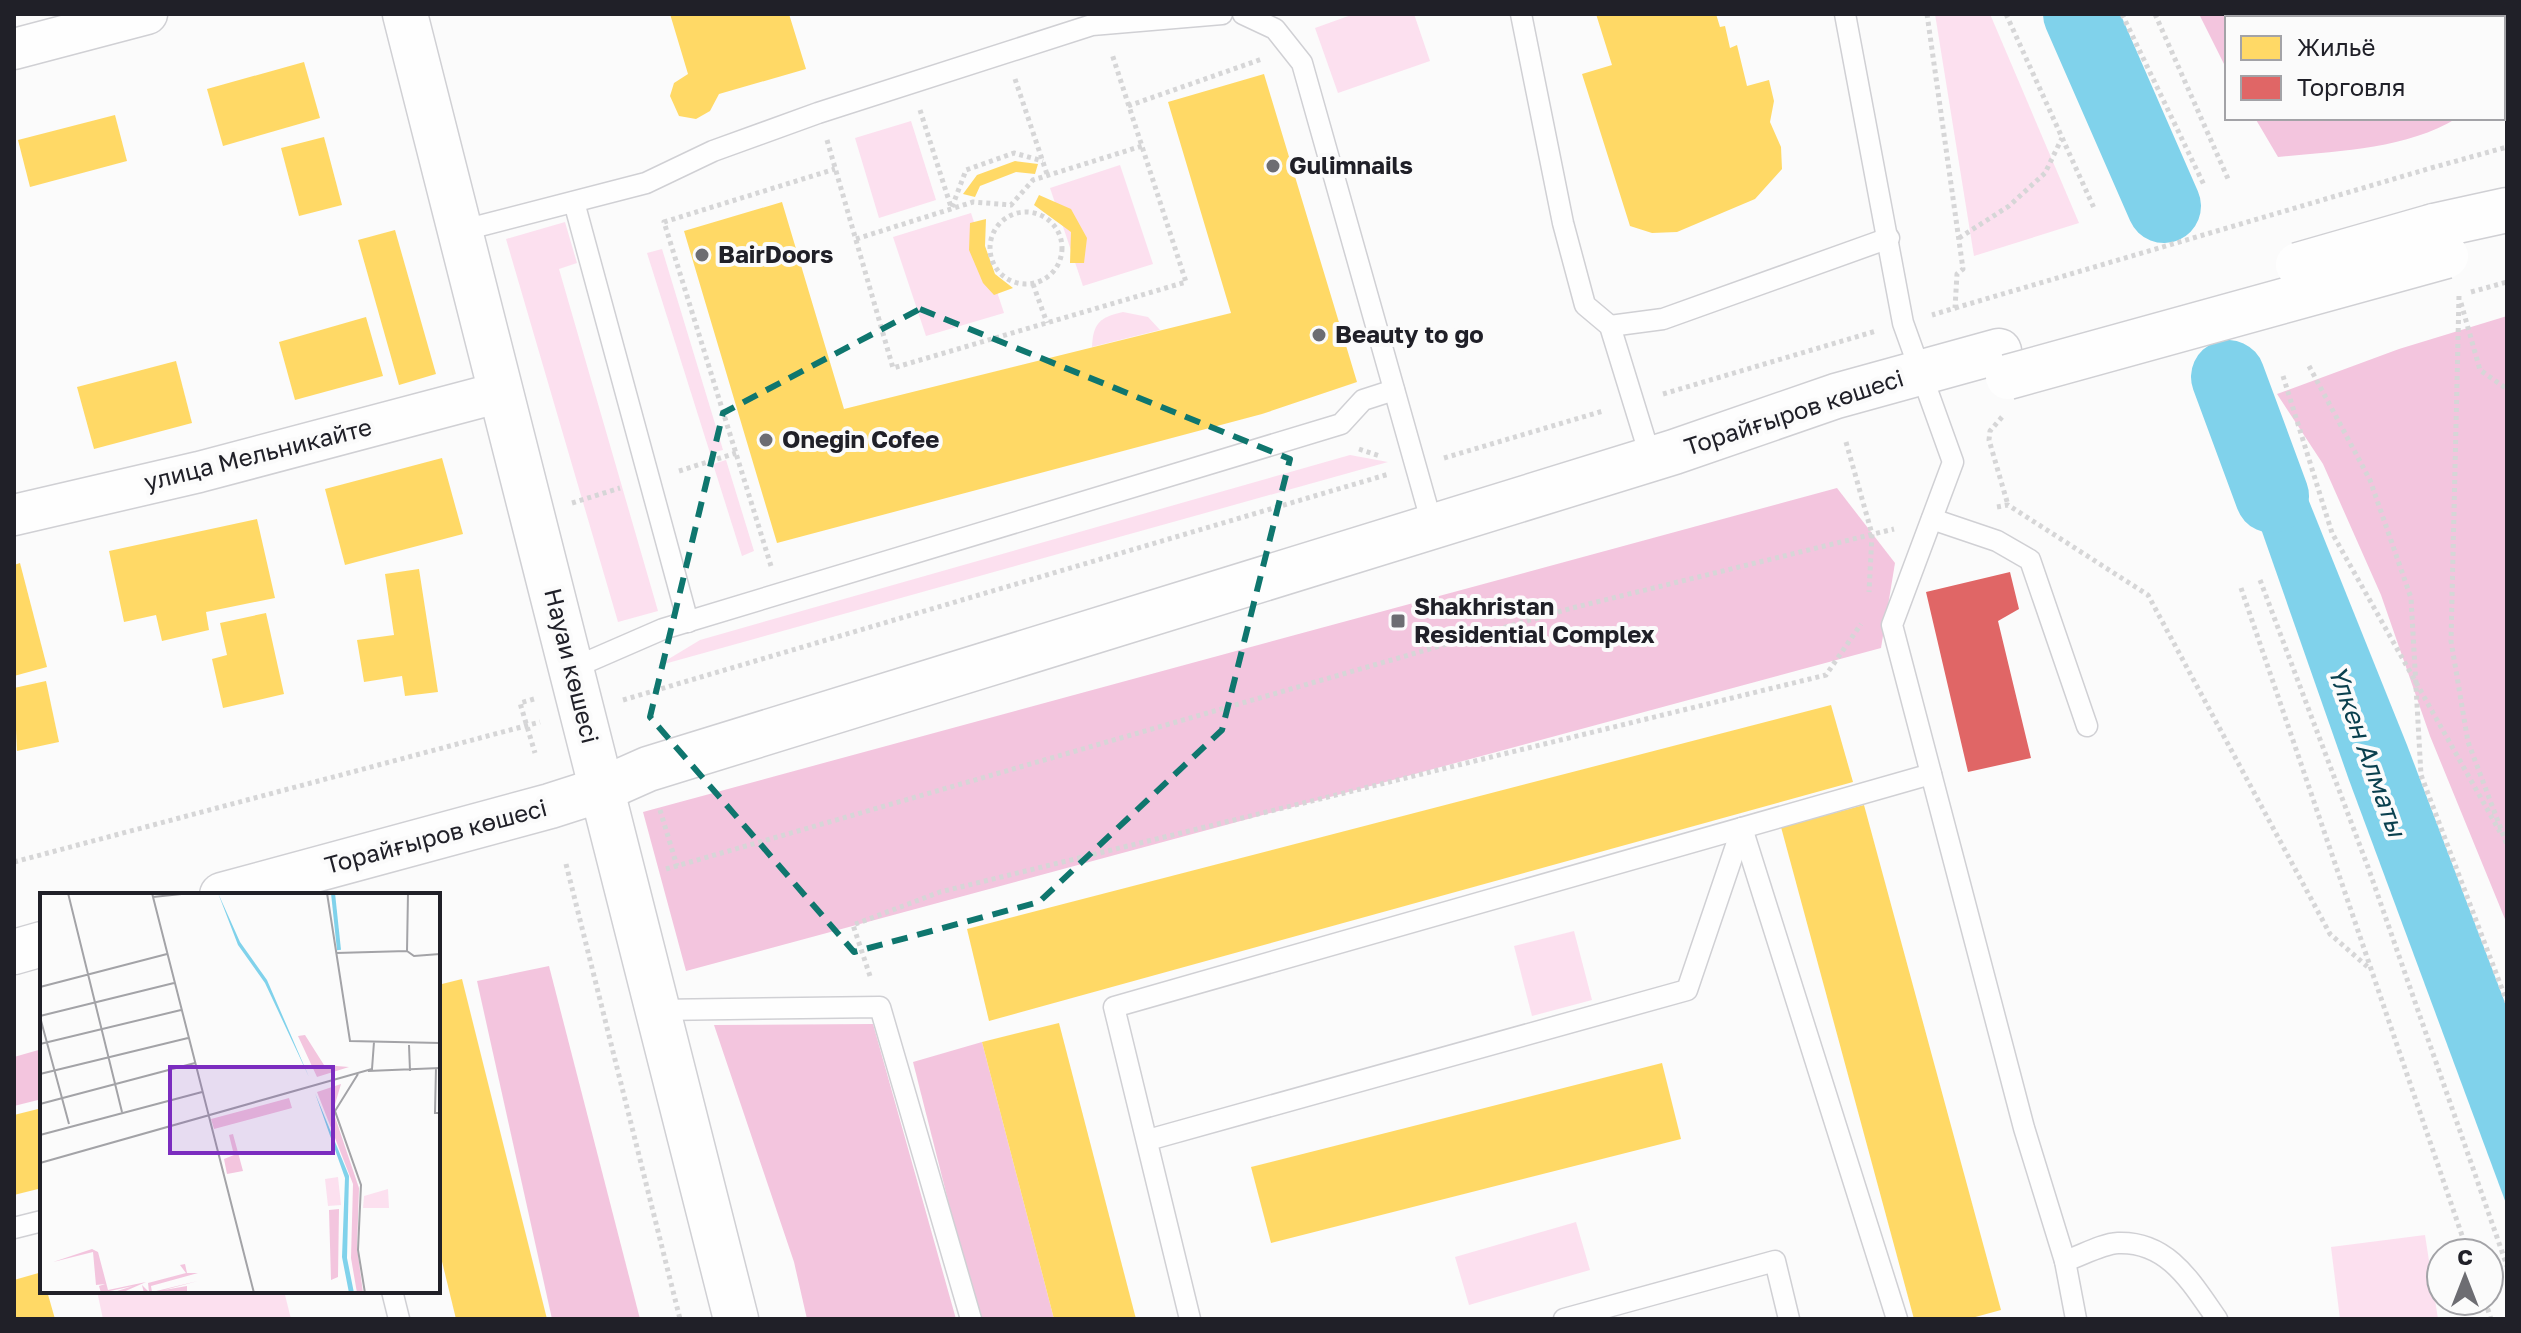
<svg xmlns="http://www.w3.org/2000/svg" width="2521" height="1333" font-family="'Golos Text',sans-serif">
  <rect width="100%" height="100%" fill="#fbfbfb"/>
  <!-- green -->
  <g fill="#fce0ef">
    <path d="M1354,14H1414L1430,61L1338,93L1315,28Z"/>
    <path d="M1935,14H1990L2079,223L1974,256Z"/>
    <path d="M911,121L936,200L879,218L855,138Z"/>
    <path d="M1120,165L1153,264L1083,286L1050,188Z"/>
    <path d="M971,213L1004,313L926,336L893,237Z"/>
    <path d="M565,222L577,263L559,269L658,611L618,622L506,239Z"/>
    <path d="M662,249L723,450L710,453L647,253Z"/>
    <path d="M1123,312L1148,317L1160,330L1092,347C1093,323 1100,317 1123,312Z"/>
    <path d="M1350,455L1388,462L657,666L700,640Z"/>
    <path d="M726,460L754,551L742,556L713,464Z"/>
    <path d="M1574,931L1592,1000L1532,1016L1514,946Z"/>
    <path d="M1576,1222L1590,1270L1469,1305L1455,1257Z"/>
    <path d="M2425,1235L2438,1319H2340L2331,1247Z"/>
    <path d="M97,1291H284L291,1319H103Z"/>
  </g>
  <!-- forest -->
  <g fill="#f3c5de">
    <path d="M2199,14H2507V92L2503,93V18H2227V70Z"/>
    <path d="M2255,118H2457C2405,150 2336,151 2278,157Z"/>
    <path d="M2507,316V924L2430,736L2381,595L2323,464L2277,394L2399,349Z"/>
    <path d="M1837,488L1895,563L1881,648L686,971L643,812Z"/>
    <path d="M549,966L640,1319H552L477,981Z"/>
    <path d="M873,1024L956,1319H807L794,1262L714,1025Z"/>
    <path d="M982,1042L1054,1319H978L913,1062Z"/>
    <path d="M42,1049V1099L14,1106V1057Z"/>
  </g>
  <!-- water -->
  <g fill="#80d2eb">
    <path d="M2059,14H2111L2158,120L2148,169L2117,135Z"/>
    <path d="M2238,402L2280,429L2407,745L2507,1008V1206L2349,780L2232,446Z"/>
  </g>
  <!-- homes -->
  <g fill="#ffd966">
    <path d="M670,14H789L806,69L719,94L710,111L696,119L679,116L670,96L674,83L688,74Z"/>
    <path d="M1596,14H1716L1720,27L1725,26L1730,48L1737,45L1747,86L1769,80L1774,101L1770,122L1781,147L1782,169L1755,199L1677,232L1652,233L1630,226L1582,74L1612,65Z"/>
    <path d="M304,62L320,118L223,146L207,89Z"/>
    <path d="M1264,74L1357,382L1262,414L777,543L684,231L782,202L844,409L1231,313L1168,102Z"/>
    <path d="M115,115L127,161L30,187L18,140Z"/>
    <path d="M324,137L342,205L299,216L281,148Z"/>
    <path d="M1015,161L1038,164L1035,174L1016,172L980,186L975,197L963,194L977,175Z"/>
    <path d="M1039,195L1071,209L1087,238L1084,263H1070L1071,232L1034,205Z"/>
    <path d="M986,219L985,246L995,274L1013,288L994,295L983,283L969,250L970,223Z"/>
    <path d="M395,230L436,374L399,385L358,240Z"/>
    <path d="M366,317L383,376L295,400L279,342Z"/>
    <path d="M176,361L192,423L94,449L77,387Z"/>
    <path d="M442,458L463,534L345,565L325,489Z"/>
    <path d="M257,519L275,598L206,612L209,630L162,641L156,615L124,622L109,551Z"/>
    <path d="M20,563L47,667L14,676V565Z"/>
    <path d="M419,569L438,692L405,696L402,676L364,682L357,640L394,635L385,574Z"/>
    <path d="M266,613L284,694L223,708L212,659L227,655L220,623Z"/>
    <path d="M46,681L59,742L17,751L14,688Z"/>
    <path d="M1831,705L1853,782L989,1021L967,929Z"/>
    <path d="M1864,805L2001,1310L1968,1319H1914L1781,827Z"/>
    <path d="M462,979L547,1319H456L438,1245V985Z"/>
    <path d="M1059,1023L1136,1319H1054L982,1042Z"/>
    <path d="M1662,1063L1681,1139L1271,1243L1251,1167Z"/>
    <path d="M42,1108V1188L14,1195V1115Z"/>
    <path d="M42,1272V1291H47L55,1319H14V1280Z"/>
  </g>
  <!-- shops -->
  <path fill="#e06666" d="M2010,572L2019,609L1998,621L2031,758L1968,772L1926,592Z"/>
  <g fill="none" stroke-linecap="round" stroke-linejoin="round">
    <!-- river -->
    <g stroke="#80d2eb" stroke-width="74">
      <path d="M2080,14L2164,206"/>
      <path d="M2228,377L2272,496"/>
    </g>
    <defs>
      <g id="lane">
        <path d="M1243,14L1275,29L1302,63L1432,524"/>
        <path d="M1521,14L1563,223L1585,305L1610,326L1651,459"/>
        <path d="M1845,14L1903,323L1953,462L1892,625L2024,1128L2065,1261L2076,1319"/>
        <path d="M574,202L688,622"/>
        <path d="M460,231L646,183L713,151L818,113L1092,25L1222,14"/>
        <path d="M1610,326L1663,319L1889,238"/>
        <path d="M1932,519L1997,541L2030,560L2087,726"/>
        <path d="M571,669L663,629L1341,424L1363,400L1394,390"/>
        <path d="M1742,828L1897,1319"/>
        <path d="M658,1010L880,1007L971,1319"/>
        <path d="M1148,1140L1687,990L1742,828"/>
        <path d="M14,1228L42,1221"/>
        <path d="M2065,1261C2081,1256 2101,1244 2118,1243C2168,1241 2191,1282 2217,1319"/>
        <path d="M392,1291L399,1319"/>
        <path d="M1190,1319L1114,1007L1931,774"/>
        <path d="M1564,1319L1775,1261L1789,1319"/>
      </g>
      <g id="street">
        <path d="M14,49L147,14"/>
        <path d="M14,515L199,472L501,392"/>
      </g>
      <g id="secondary">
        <path d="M405,14L736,1319"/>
        <path d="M2434,226L2507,210"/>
        <path d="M222,895L550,806L603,789L648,769L1674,452L1836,396L1999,351"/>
        <path d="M14,952L42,944"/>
      </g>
    </defs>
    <!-- lane casing -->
    <use href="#lane" stroke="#d0d0d4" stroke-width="23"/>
    <!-- street casing -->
    <use href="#street" stroke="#d0d0d4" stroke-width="43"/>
    <!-- secondary casing -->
    <use href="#secondary" stroke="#d0d0d4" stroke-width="47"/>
    <!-- path -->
    <g stroke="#d6d6d7" stroke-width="5" stroke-dasharray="4 4" stroke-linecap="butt">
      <path d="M1927,14L1963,269L1957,274L1955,308L1932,315"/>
      <path d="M2006,14L2094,208"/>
      <path d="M2122,14L2204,185"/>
      <path d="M2155,14L2229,181"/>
      <path d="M1015,79L1048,177"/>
      <path d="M1128,106L1262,59"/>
      <path d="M920,110L951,207"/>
      <path d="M827,140L893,368L1186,282L1112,54"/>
      <path d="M2431,168L2507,147"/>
      <path d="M952,207L966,170L1014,153L1043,161"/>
      <circle cx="1026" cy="248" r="36"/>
      <path d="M1959,238L2009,206L2045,173L2062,138"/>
      <path d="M856,239L973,202L1011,205L1033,180L1142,146"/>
      <path d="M1033,284L1047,323"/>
      <path d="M2471,292L2507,282"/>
      <path d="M2459,296L2451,641L2468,742L2507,845"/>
      <path d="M2461,303L2480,370L2507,389"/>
      <path d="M2309,366L2370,480L2411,598L2421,775L2507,1002"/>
      <path d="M2283,376L2332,533L2500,832"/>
      <path d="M1663,394L1876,331"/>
      <path d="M2002,417L1990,431L1989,440L2008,505"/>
      <path d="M1846,442L1872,534L1869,592"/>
      <path d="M1359,449L1380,456"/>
      <path d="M1444,458L1603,411"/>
      <path d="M679,471L736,453"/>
      <path d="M572,503L620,488"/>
      <path d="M1997,507L2008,505L2148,595L2330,934L2370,969"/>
      <path d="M771,566L664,222L835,169"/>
      <path d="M2260,580L2368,867L2507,1266"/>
      <path d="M2241,588L2468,1253"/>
      <path d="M534,699L520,703L535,753"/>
      <path d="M623,700L1389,474"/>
      <path d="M660,810L677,866"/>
      <path d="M14,862L540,722"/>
      <path d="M566,864L680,1319"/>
      <path d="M666,869L1572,608L1894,529"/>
      <path d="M870,976L853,925L940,892L1826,675L1861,624"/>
      <path d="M2485,1301L2491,1319"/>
    </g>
    <!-- lane -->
    <use href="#lane" stroke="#fefefe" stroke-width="20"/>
    <!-- street -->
    <use href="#street" stroke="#fefefe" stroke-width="40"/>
    <!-- secondary -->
    <use href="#secondary" stroke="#fefefe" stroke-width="44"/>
    <defs>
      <g id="secondary-bridge">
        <path d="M2298,265L2434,226"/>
        <path d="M2008,377L2446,256"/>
      </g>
    </defs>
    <!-- secondary-bridge casing -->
    <use href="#secondary-bridge" stroke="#d0d0d4" stroke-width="47" stroke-linecap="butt"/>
    <!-- path-bridge -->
    <path stroke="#d6d6d7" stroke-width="5" stroke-dasharray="4 4" stroke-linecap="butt" d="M1955,308L2431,168"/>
    <!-- secondary-bridge -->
    <use href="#secondary-bridge" stroke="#fefefe" stroke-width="44"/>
  </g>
  <!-- marked area -->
  <path fill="none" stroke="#0f766e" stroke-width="6" stroke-dasharray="16 10" stroke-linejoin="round" d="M920,309L1290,459L1222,730L1039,902L854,952L650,717L723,413Z"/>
  <!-- markers -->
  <g fill="#6d6d72" stroke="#fbfbfb" stroke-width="3">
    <circle cx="1273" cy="166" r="8"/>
    <circle cx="702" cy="255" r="8"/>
    <circle cx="1319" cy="335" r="8"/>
    <circle cx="766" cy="440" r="8"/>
    <rect x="1390" y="613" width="16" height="16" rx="4"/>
  </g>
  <g text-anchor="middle" stroke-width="8" stroke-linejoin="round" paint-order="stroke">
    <!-- poi labels -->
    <g font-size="24" font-weight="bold" fill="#202028" stroke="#fbfbfb" text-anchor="start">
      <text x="1289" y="174">Gulimnails</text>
      <text x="718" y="263">BairDoors</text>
      <text x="1335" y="343">Beauty to go</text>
      <text x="782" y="448">Onegin Cofee</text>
      <text x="1414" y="615">Shakhristan<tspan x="1414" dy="28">Residential Complex</tspan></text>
    </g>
    <!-- street labels -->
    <g font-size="24" fill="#202028" stroke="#fbfbfb">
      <text transform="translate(1794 413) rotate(-18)" y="8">Торайғыров көшесі</text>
      <text transform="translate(258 455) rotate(-14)" y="8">улица Мельникайте</text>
      <text transform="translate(571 666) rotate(76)" y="8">Науаи көшесі</text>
      <text transform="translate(436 837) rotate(-15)" y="8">Торайғыров көшесі</text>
    </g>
    <!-- water labels -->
    <g font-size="26" font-style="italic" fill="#0a404e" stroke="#fbfbfb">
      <text transform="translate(2367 751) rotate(70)" y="9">Үлкен Алматы</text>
    </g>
  </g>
  <!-- overview -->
  <g transform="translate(40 893)">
    <rect width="400" height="400" fill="#fbfbfb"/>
    <path d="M298,284L301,312L288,313L285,286ZM348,296L349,315H323L324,303Z" fill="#fce0ef"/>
    <path d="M265,142L284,172L309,174L277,184L258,143ZM301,191L293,218L319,295L317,354L323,400H317L311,365L313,291L277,199ZM249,205L252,215L174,236L171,226ZM193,241L203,278L187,281L184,266L194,262L189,242ZM299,316L298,384L291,387L289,317ZM52,356L58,359L68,397L106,389L81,400H71L93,393L61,400L59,393L65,391L56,392L53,359L13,369ZM145,371L147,380H158L111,393L112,399L158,388L124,397L147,393V399L104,400L102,392L109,399L108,390L146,380L140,372Z" fill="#f3c5de"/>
    <path d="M178,0L200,49L227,87L269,184L225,90L198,52ZM275,200L309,283L307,365L314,400H309L302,364L305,285Z" fill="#80d2eb"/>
    <path fill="none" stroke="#80d2eb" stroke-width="4" d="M293,0L299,57"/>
    <path fill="none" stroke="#a3a3a7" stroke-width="2" d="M28,0L82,219M112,0L214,400M287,0L310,148L400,150M368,0L367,58L374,63L400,61M113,4L151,0M296,60L367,58M0,94L127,61M0,123L134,90M0,124L29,231M0,151L141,117M369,152L370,178M396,175L395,220H400M328,178L400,175M0,181L148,145M318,181L295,218L321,292L318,357L325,400M0,211L155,170M0,242L162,199M0,270L332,176L334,149"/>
    <path fill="#7b2cbf" fill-opacity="0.15" stroke="#7b2cbf" stroke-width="4" d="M130,174H293V260H130Z"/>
    <rect width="400" height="400" fill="none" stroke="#202028" stroke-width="4"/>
  </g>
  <!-- border -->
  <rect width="2521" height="1333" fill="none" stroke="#202028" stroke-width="32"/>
  <!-- legend -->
  <rect x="2225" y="16" width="280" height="104" fill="#fbfbfb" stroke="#a3a3a7" stroke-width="2"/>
  <rect x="2241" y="36" width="40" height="24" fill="#ffd966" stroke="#a3a3a7" stroke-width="2"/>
  <text x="2297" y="56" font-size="24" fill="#202028">Жильё</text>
  <rect x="2241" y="76" width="40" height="24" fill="#e06666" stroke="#a3a3a7" stroke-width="2"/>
  <text x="2297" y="96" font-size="24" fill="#202028">Торговля</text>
  <!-- north arrow -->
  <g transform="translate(2465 1277)"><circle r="38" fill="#fbfbfb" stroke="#a3a3a7" stroke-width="2"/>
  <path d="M0-6L14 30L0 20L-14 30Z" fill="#6d6d72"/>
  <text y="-12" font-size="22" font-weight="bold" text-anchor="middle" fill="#202028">С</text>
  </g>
</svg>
